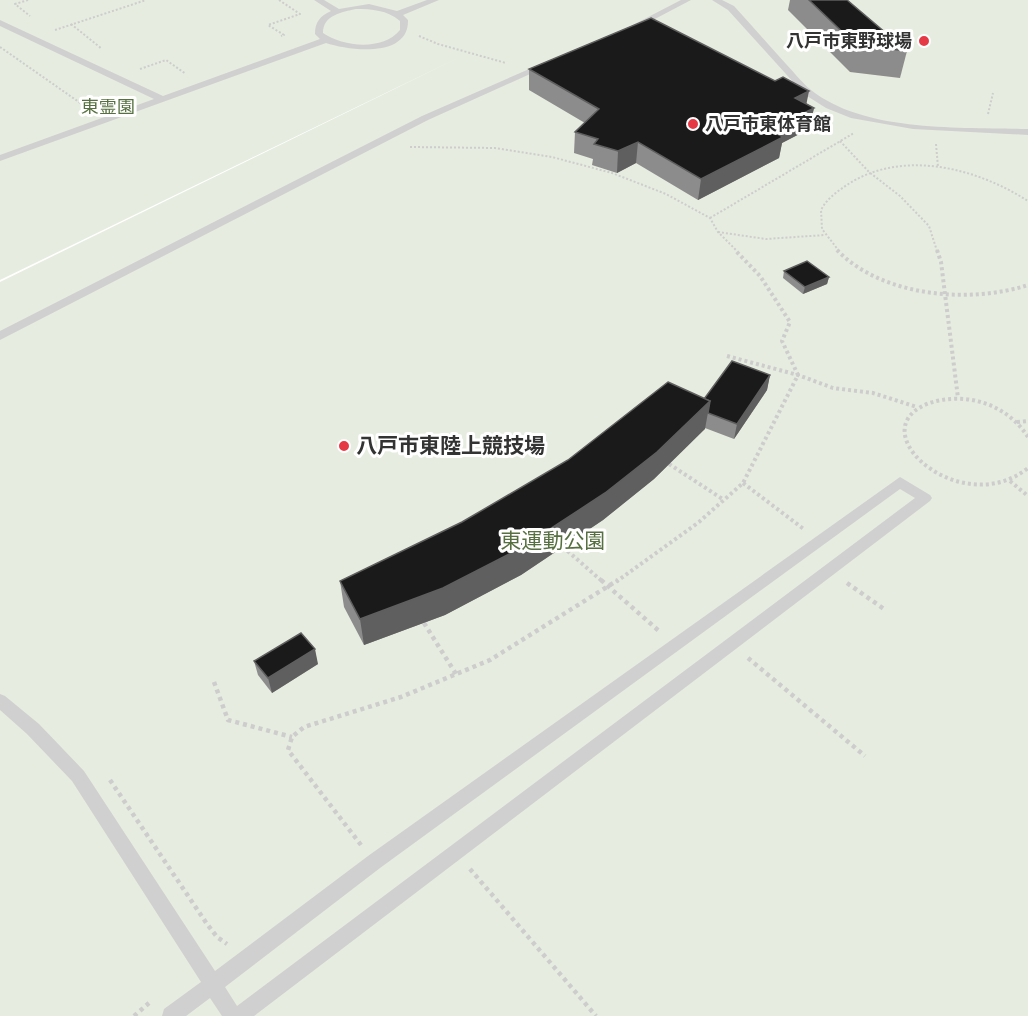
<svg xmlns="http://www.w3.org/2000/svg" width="1028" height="1016" font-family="'Archivo Narrow','Noto Sans JP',sans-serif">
  <rect width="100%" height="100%" fill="#fff"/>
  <!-- green -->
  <path fill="#e6ecdf" d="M0,0H1028V1016H0V282L466,54L0,280Z"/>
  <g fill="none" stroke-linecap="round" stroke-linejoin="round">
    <!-- path-far2 -->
    <g stroke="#cdcdcd" stroke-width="2" stroke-dasharray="2 2" stroke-linecap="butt">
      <path d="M28,0L15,4L30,16"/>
      <path d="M279,0L300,14L268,25L284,35L281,36"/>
      <path d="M71,24L102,49"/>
      <path d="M55,30L146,0"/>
      <path d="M419,36L438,44L506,63"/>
      <path d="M0,47L86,107L84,108"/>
      <path d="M140,69L166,60L186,74"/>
      <path d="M988,114L993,93"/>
      <path d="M840,141L869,172L900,196L929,226L937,251"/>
      <path d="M936,144L938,167"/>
      <path d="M410,147L495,148L552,157L612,173L666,194L710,218L718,232L737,251"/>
      <path d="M710,218L854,133"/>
      <path d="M718,232L766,239L825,235"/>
      <path d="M839,251L822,229L821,210C826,200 835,193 844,187C899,148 975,167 1028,201"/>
    </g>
    <!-- path-far1 -->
    <g stroke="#cdcdcd" stroke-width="4" stroke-dasharray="3 3" stroke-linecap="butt">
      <path d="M837,250C882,297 970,304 1028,285"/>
      <path d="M937,250L941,262L958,398"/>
      <path d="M727,356L798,375L833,388L873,393L917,407"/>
      <path d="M1017,422L1028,421"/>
      <path d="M1028,437C1014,415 990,401 964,399C949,398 932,400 919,408C868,439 964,519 1028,468"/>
      <path d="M669,464L724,500"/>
      <path d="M1010,481L1028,496"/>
      <path d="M743,483L805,530"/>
      <path d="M563,547L603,582"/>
      <path d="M616,582L699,522L743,483L798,375L782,341L790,322L760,276L735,250"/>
    </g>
    <!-- path -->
    <g stroke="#cdcdcd" stroke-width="4.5" stroke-dasharray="4 4" stroke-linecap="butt">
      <path d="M601,580L659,631"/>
      <path d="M847,583L884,609"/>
      <path d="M424,623L456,674"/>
      <path d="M748,658L865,756"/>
      <path d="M214,682L228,720L292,737"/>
      <path d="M110,780L207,924L217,937L227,944"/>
      <path d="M361,845L288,750L292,737L304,727L401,697L490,660L618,580"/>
      <path d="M470,869L596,1016"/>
      <path d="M134,1016L149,1003"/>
    </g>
    <!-- lane -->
    <g fill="#d0d0d0" fill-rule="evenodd">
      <path d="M314,0H324L339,9L369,4L397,11L427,0H439L403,15L408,20C409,58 350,51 326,43L0,161V155L154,99L0,26V20L163,96L320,39L315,34C315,22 320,16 331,11ZM356,9C372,9 387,10 400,21V30C383,51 343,47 323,33C323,15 342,12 356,9Z"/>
      <path d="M681,0H691L632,31L625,29Z"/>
      <path d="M712,0H722L734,6C751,25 769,45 786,64C794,72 802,83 811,90C865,133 962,127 1028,129V135L913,129L851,118L826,108L804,94L728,10Z"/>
      <path d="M543,63L550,65L428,120L0,340V331L422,116Z"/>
      <path d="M900,477L930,495L932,498L930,501L254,1016H222L210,998L186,1016H162L164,1009L201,982L72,781L27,734L0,710V694L5,696L39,724L84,771L215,971L368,856ZM900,489L915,498L237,1006L225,987L380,868Z"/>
    </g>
  </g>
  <!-- wall -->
  <g fill="#8c8c8c">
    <path d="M790,0H847L907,51L900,78L850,72L788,10Z"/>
    <path d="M529,69L775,81L807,104L814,108L809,129L782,143L779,158L698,200L636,163L617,173L592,165L593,159L574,153L575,132L585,123L529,90Z"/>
    <path d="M784,271L829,277L827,284L803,294L783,278Z"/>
    <path d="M770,375L767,390L734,439L705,428L654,479L603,520L521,575L445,615L364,645L344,607L340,581L462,522L704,399Z"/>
    <path d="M254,661L318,664L272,693L258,675Z"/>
  </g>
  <!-- shaded-wall -->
  <g fill="#5f5f5f">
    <path d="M809,91L805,111L795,98Z"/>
    <path d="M814,108L809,129L782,143L779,158L698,200L701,179L770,130Z"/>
    <path d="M638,142L636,163L617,173L618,151Z"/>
    <path d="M829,277L827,284L803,294L805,287Z"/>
    <path d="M770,375L767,390L734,439L737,424Z"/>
    <path d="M710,401L705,429L654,479L603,520L521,575L445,615L364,645L360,619Z"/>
    <path d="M315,649L318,664L272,693L268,678Z"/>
  </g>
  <!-- building -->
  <g fill="#1a1a1a" stroke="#5f5f5f" stroke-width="1.5">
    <path d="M809,0H847L907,51L856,45Z"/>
    <path d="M651,18L775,81L783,77L809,91L795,98L814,108L770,130L783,137L701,179L638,142L618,151L594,144L598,139L575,132L599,109L529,69Z"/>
    <path d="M807,261L829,277L805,287L784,271Z"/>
    <path d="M732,361L770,375L737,424L708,413L710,401L704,399Z"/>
    <path d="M668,382L710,401L657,452L605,493L521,548L443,588L360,619L340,581L462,522L568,460Z"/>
    <path d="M301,633L315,649L268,678L254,661Z"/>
  </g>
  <!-- markers -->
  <g fill="#e63946" stroke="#fff" stroke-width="2">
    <circle cx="924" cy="41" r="6"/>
    <circle cx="693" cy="124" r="6"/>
    <circle cx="344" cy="446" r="6"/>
  </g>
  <g text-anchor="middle" stroke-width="6" stroke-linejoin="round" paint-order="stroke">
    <!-- far-poi labels -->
    <g font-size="18" font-weight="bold" fill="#333" stroke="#fff" text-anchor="end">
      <text x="912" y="47">八戸市東野球場</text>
      <text x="705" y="130" text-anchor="start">八戸市東体育館</text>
    </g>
    <!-- far-park labels -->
    <g font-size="18" fill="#56703f" stroke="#fff">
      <text x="108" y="113">東霊園</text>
    </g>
    <!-- poi labels -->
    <g font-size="21" font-weight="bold" fill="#333" stroke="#fff" text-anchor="start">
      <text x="356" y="453">八戸市東陸上競技場</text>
    </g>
    <!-- park labels -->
    <g font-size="21" fill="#56703f" stroke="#fff">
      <text x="553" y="548">東運動公園</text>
    </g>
  </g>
</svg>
